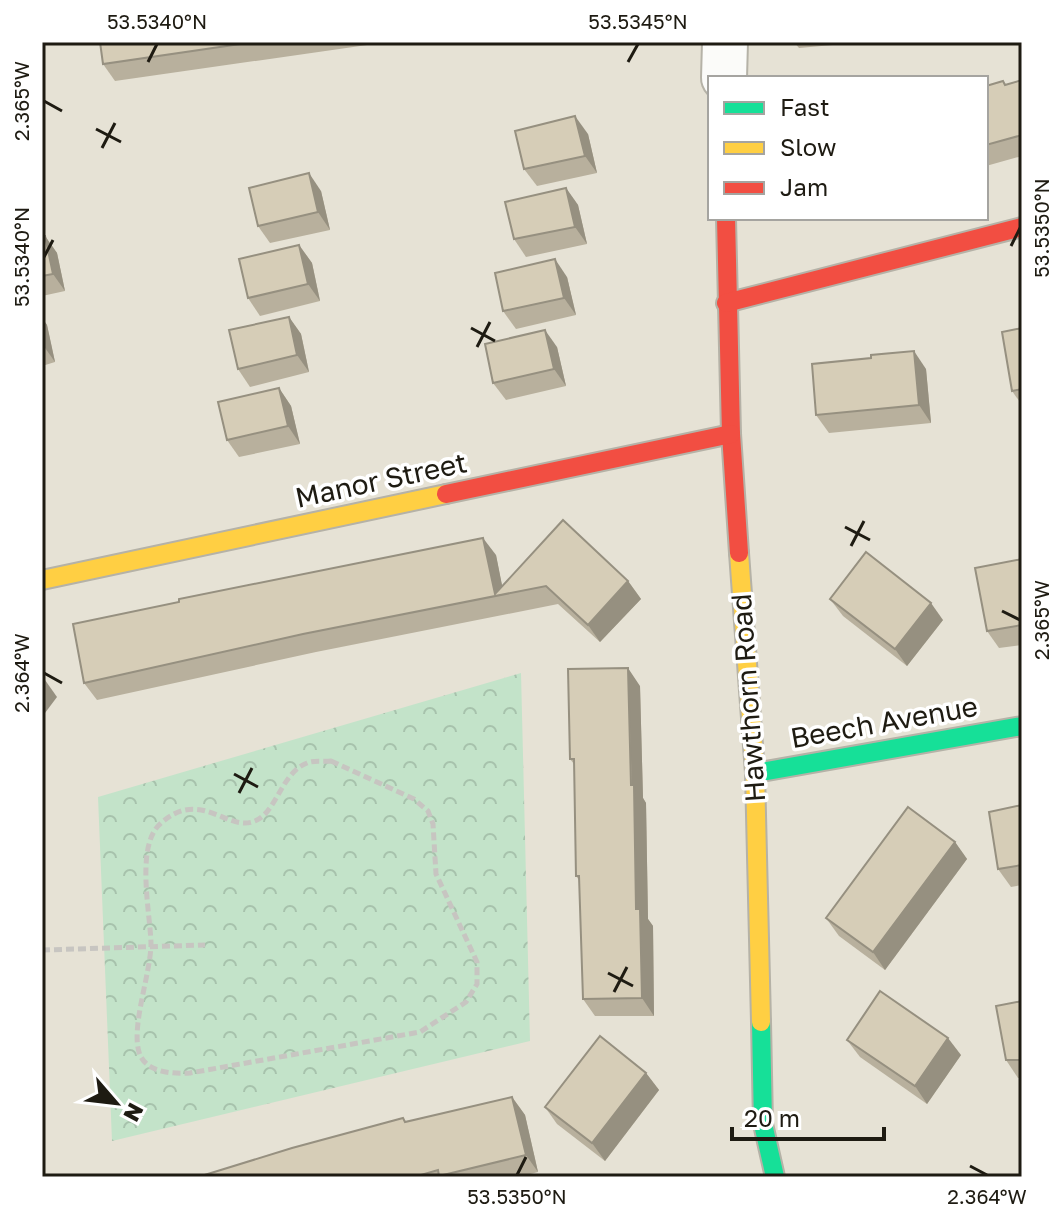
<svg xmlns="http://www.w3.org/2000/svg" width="1064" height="1219" font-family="'Golos Text',sans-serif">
  <defs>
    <pattern id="forest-crowns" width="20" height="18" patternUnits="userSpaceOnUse" patternTransform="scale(2)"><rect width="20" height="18" fill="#c3e3c9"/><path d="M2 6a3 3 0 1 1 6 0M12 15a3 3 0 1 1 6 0" fill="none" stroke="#a7c2ac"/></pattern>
  </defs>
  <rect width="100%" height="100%" fill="#e6e2d5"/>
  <!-- forest -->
  <path fill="url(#forest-crowns)" d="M521,673L530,1041L112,1141L98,797Z"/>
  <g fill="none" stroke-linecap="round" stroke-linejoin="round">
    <defs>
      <path id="street" d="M724,78L725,42"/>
      <g id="fast">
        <path d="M755,773L1022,726"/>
        <path d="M761,1022L763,1124L775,1177"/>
      </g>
      <g id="slow">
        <path d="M739,553L755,773L761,1022"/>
        <path d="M42,580L446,494"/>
      </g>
      <g id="jam">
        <path d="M726,218L731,434L739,553"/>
        <path d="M726,303L1022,227"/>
        <path d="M446,494L731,434"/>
      </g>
    </defs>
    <!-- street casing -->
    <use href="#street" stroke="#b5b2a7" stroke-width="48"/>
    <!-- fast casing -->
    <use href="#fast" stroke="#b5b2a7" stroke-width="22"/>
    <!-- slow casing -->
    <use href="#slow" stroke="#b5b2a7" stroke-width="22"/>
    <!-- jam casing -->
    <use href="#jam" stroke="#b5b2a7" stroke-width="22"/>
    <!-- path -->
    <g stroke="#c7c5c1" stroke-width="5" stroke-dasharray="8 4" stroke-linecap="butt">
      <path d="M331,761L414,799L428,811L433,824L436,874L477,962V984L466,1002L420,1032L190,1073C173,1074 145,1073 139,1052C131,1025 151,973 151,943C150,912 136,848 159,825C200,786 227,833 255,821C277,812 281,773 307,763C313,760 324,762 331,761Z"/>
      <path d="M42,950L205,945"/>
    </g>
    <!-- street -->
    <use href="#street" stroke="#fbfbf9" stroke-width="44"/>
    <!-- fast -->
    <use href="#fast" stroke="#16e098" stroke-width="18"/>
    <!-- slow -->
    <use href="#slow" stroke="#ffcf43" stroke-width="18"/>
    <!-- jam -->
    <use href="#jam" stroke="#f24e42" stroke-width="18"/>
  </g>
  <!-- wall -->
  <g fill="#b8b09d">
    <path d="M100,42H388L115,81L103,64Z"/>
    <path d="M794,42H855V43L799,48Z"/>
    <path d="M1022,80V156L986,166V86L1003,81L1006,85Z"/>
    <path d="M588,134L597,173L537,186L524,169Z"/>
    <path d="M566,188L578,205L587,244L526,257L514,239Z"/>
    <path d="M321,191L330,230L270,243L258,226Z"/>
    <path d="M42,236H45L57,253L65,291L42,296Z"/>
    <path d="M299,245L312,263L320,301L260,316L248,298Z"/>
    <path d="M567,277L576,315L516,329L503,311Z"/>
    <path d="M289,317L301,334L309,372L250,387L238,369Z"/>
    <path d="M42,318L47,325L55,362L42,366Z"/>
    <path d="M1022,328V405L1012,391Z"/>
    <path d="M557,347L566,386L506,400L493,383Z"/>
    <path d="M871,358L926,369L931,423L829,433L816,415Z"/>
    <path d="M279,388L291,406L300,444L239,457L227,440Z"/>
    <path d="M496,555L502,586L628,581L641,599L600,642L558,604L316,652L97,700L84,683Z"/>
    <path d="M1022,559V645L999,648L987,631Z"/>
    <path d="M830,599L943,620L907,666L843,616Z"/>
    <path d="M640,686L643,798L646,803L648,919L653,926L654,1016H595L583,999L579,880L576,876L574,764L570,759Z"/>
    <path d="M1022,805V885L1011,887L998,869Z"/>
    <path d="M955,842L967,859L885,970L839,936L826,918Z"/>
    <path d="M1022,1001V1078H1018L1006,1060Z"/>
    <path d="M847,1040L961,1055L927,1104L860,1057Z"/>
    <path d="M646,1073L659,1090L605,1161L557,1124L545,1107Z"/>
    <path d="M512,1097L525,1115L538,1172L519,1177H199L406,1122Z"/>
  </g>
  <!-- shaded-wall -->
  <g fill="#969080">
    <path d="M575,116L588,134L597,173L585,156Z"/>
    <path d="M309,173L321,191L330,230L318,212Z"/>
    <path d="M566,188L578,205L587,244L575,227Z"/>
    <path d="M45,236L57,253L65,291L53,274Z"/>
    <path d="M299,245L312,263L320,301L308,284Z"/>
    <path d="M555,259L567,277L576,315L564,298Z"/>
    <path d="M289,317L301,334L309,372L297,355Z"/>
    <path d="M42,318L47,325L55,362L43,345Z"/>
    <path d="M545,330L557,347L566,386L554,369Z"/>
    <path d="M914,351L926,369L931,423L919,405Z"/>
    <path d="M279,388L291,406L300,444L288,426Z"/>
    <path d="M483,538L496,555L504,595L495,594Z"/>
    <path d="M628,581L641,599L600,642L588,625Z"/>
    <path d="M931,603L943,620L907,666L895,649Z"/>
    <path d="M628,668L640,686L643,798L646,803L648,919L653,926L654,1016L642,998L636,909Z"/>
    <path d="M45,680L57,697L42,717V683Z"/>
    <path d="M955,842L967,859L885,970L873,952Z"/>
    <path d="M948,1038L961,1055L927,1104L915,1086Z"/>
    <path d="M646,1073L659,1090L605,1161L592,1143Z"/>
    <path d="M512,1097L525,1115L538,1172L526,1155Z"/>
  </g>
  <!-- building -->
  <g fill="#d6cdb7" stroke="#969080" stroke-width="2">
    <path d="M100,42H254L103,64Z"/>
    <path d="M1022,80V135L986,145V86L1003,81L1005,85Z"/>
    <path d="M575,116L585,156L524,169L515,131Z"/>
    <path d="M309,173L318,212L258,226L249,188Z"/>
    <path d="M566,188L575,227L514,239L505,202Z"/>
    <path d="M42,236H45L53,274L42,276Z"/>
    <path d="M299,245L308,284L248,298L239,259Z"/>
    <path d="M555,259L564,298L503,311L495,273Z"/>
    <path d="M289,317L297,355L238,369L229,330Z"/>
    <path d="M1022,328V389L1012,391L1002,332Z"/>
    <path d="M545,330L554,369L493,383L485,344Z"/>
    <path d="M914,351L919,405L816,415L812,364L871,358V355Z"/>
    <path d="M279,388L288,426L227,440L218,402Z"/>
    <path d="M563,520L628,581L588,625L546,586L303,634L84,683L73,624L179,602V599L483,538L495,594Z"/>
    <path d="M866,552L931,603L895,649L830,599Z"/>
    <path d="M1022,559V625L987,631L975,568Z"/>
    <path d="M628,668L631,785H634L636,909H640L642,998L583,999L579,876H576L574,759H570L568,669Z"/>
    <path d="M1022,805V865L998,869L989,812Z"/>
    <path d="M908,807L955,842L873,952L826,918Z"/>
    <path d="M880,991L948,1038L915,1086L847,1040Z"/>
    <path d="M1022,1001V1060H1006L996,1006Z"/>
    <path d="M600,1036L646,1073L592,1143L545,1107Z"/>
    <path d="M512,1097L526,1155L439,1176L438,1170L414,1177H198L292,1148L403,1118L405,1122Z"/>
  </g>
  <!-- ticks -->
  <path fill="none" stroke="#1e1b12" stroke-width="3" d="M148,62L157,44M628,62L638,44M44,101L62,111M96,129L121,142M102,148L115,123M1011,246L1020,228M44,257L53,240M471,328L495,341M477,347L490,322M845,527L870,540M851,546L864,521M1002,611L1020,620M44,673L62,683M234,774L258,787M239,793L252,768M608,973L633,986M614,992L627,967M970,1166L987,1175M517,1175L526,1157"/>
  <g text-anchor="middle" stroke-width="7" stroke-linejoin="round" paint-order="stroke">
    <!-- street labels -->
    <g font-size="28" fill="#1e1b12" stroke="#fff">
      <text transform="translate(381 480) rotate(-12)" y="10">Manor Street</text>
      <text transform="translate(748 698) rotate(-94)" y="10">Hawthorn Road</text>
      <text transform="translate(884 722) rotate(-10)" y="10">Beech Avenue</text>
    </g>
  </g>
  <!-- border -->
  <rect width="1064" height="1219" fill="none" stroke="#ffffff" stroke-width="88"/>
  <!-- legend -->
  <rect x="708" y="76" width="280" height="144" fill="#ffffff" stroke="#a5a4a0" stroke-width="2"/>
  <rect x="724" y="102" width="40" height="12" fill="#16e098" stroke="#a5a4a0" stroke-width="2"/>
  <text x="780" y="116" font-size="24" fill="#1e1b12">Fast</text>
  <rect x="724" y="142" width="40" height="12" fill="#ffcf43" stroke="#a5a4a0" stroke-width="2"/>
  <text x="780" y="156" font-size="24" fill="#1e1b12">Slow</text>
  <rect x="724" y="182" width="40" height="12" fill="#f24e42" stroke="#a5a4a0" stroke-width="2"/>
  <text x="780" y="196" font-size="24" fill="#1e1b12">Jam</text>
  <!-- north arrow -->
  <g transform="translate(116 1103) rotate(118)" stroke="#ffffff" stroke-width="6" paint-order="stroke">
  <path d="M0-6L14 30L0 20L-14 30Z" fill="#1e1b12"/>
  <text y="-12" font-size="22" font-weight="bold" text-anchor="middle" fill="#1e1b12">N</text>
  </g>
  <!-- scale -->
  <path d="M732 1127v12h152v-12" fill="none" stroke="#1e1b12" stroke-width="4"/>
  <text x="744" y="1127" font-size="24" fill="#1e1b12" stroke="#ffffff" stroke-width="6" paint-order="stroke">20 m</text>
  <rect x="44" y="44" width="976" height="1131" fill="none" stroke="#1e1b12" stroke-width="3"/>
  <g font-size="20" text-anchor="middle" fill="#1e1b12">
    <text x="157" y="29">53.5340°N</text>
    <text x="638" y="29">53.5345°N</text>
    <text transform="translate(22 101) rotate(-90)" y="7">2.365°W</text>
    <text transform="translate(1042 228) rotate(-90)" y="7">53.5350°N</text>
    <text transform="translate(22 257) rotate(-90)" y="7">53.5340°N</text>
    <text transform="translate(1042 620) rotate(-90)" y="7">2.365°W</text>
    <text transform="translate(22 673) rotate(-90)" y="7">2.364°W</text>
    <text x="517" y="1204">53.5350°N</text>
    <text x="987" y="1204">2.364°W</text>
  </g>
</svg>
